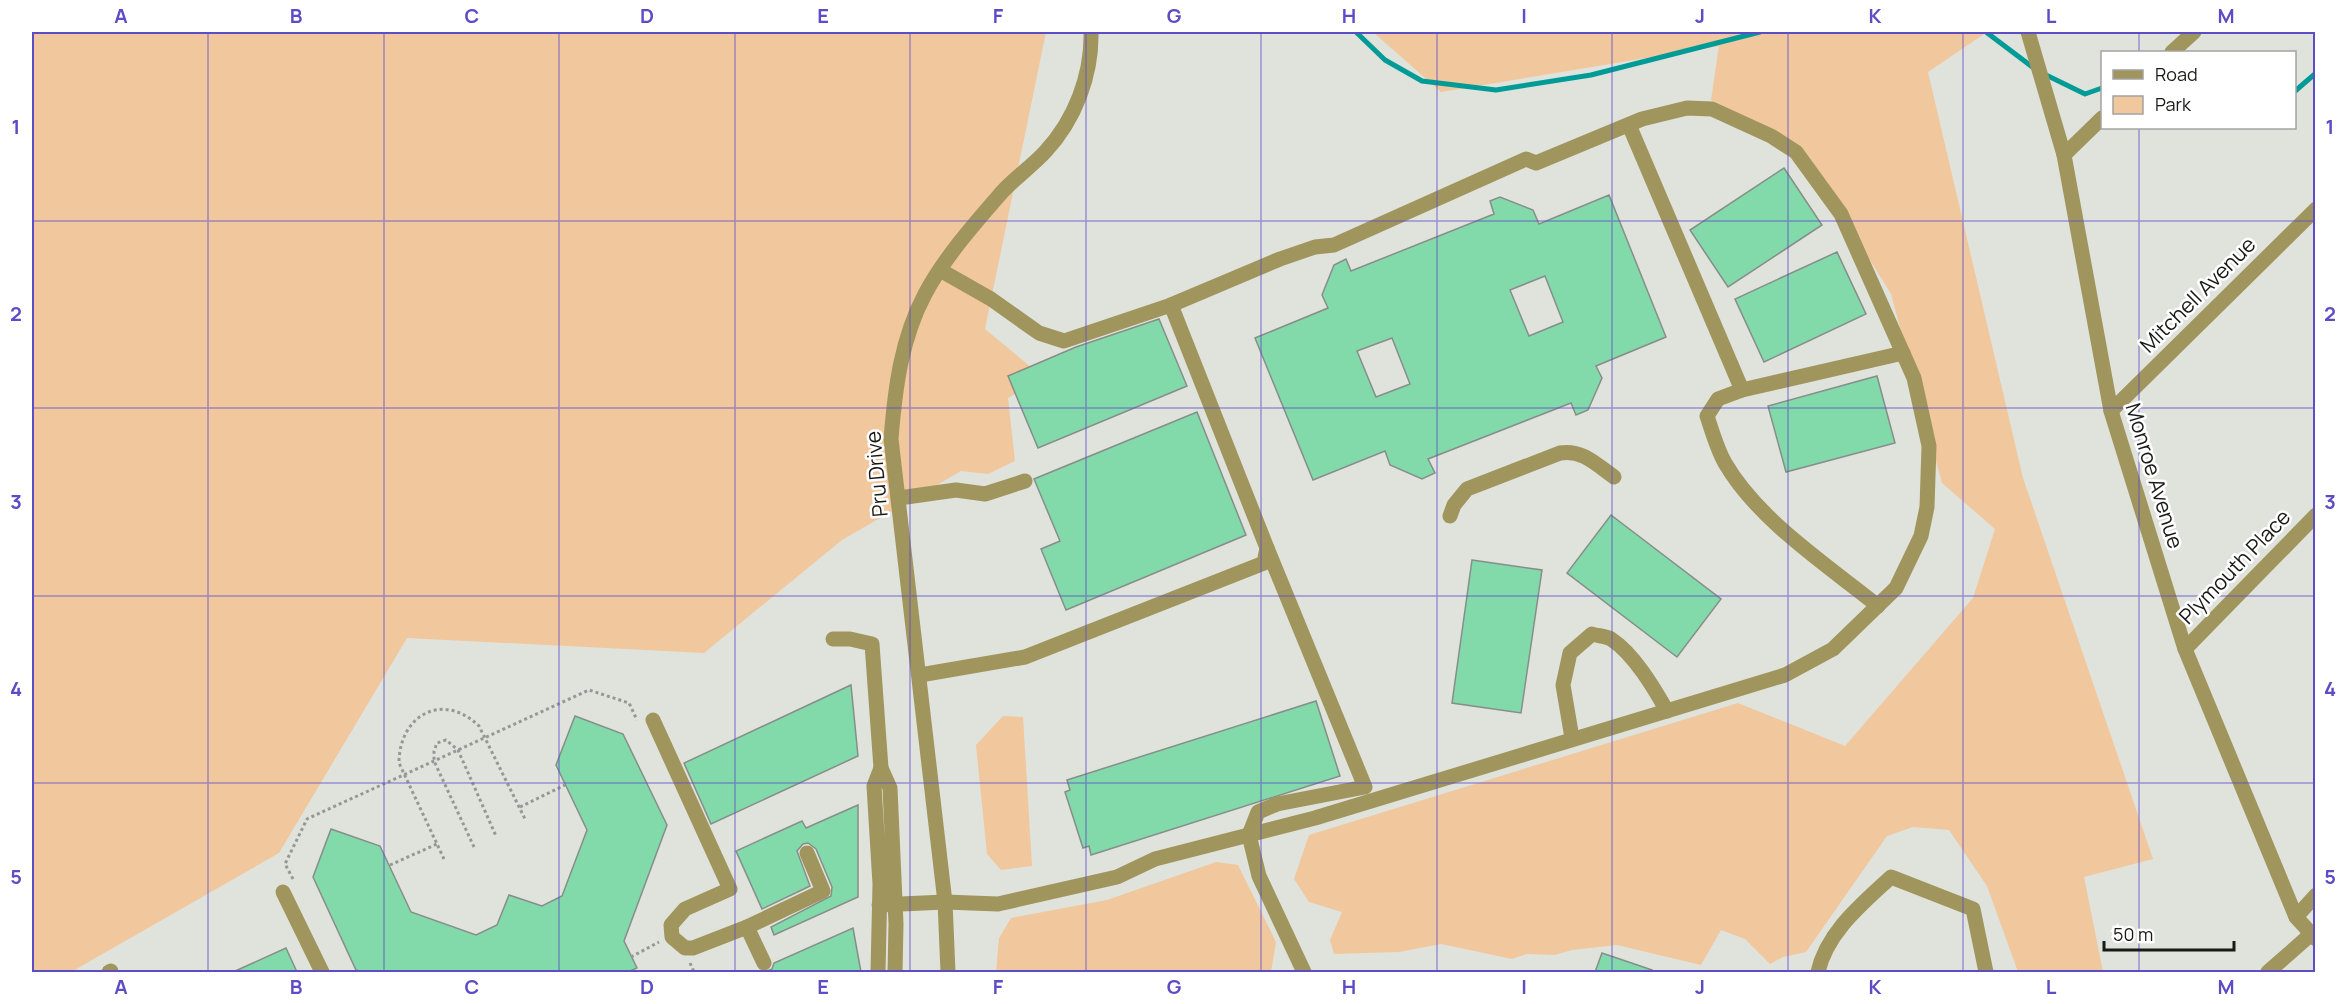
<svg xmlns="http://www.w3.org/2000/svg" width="2347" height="1004" font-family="Manrope,sans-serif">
  <rect width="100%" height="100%" fill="#dfe3dc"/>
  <!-- green -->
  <g fill="#f1c79e">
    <path d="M32,32H1046L985,329L1043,377L1008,398L1015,461L988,474L961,471L842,540L704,653L407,638L279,853L71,972H32Z"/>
    <path d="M1373,32H1987L1928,72L2023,478L2153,859L2084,877L2103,972H2018L1987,886L1949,830L1913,827L1887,836L1806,952L1783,957L1770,964L1745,939L1721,930L1701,965L1617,945L1572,950L1555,955L1527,954L1512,959L1441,944L1399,952L1334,954L1330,940L1342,912L1309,902L1294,879L1309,835L1738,703L1845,746L1973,598L1995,529L1942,483L1891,294L1800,147L1711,100L1719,46L1441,92Z"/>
    <path d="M1003,716L1023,717L1032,866L1001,870L987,854L976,745Z"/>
    <path d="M1216,862L1238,865L1276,942L1271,972H996L999,938L1011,918L1107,900Z"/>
  </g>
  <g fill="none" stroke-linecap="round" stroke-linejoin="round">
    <!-- stream -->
    <g stroke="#009b96" stroke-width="5">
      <path d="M1356,32L1385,60L1422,81L1496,90L1591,75L1760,32"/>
      <path d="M1986,32L2035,69"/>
      <path d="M2044,74L2085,94L2102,88"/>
      <path d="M2294,92L2316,73"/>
    </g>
  </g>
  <!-- building -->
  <g fill="#82d9aa" stroke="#878e8a" stroke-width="1.5" fill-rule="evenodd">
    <path d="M1784,168L1822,225L1728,287L1690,230Z"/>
    <path d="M1609,195L1666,337L1596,366L1602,378L1588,410L1576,415L1571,403L1428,459L1435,473L1422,479L1390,465L1385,451L1313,480L1255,338L1328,308L1322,295L1334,265L1346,259L1351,271L1494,214L1490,201L1500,197L1533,210L1539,224ZM1545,276L1563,322L1529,336L1510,290ZM1392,338L1410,384L1376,397L1357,351Z"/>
    <path d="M1837,252L1866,314L1764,362L1735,299Z"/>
    <path d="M1159,319L1187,386L1038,448L1008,376L1076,347Z"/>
    <path d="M1877,376L1895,443L1786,472L1768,406Z"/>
    <path d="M1197,412L1246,535L1066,610L1041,549L1060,541L1034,479Z"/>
    <path d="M1611,515L1721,599L1677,657L1567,573Z"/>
    <path d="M1472,560L1542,570L1521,713L1452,703Z"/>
    <path d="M851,685L858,756L711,824L684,763Z"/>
    <path d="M1316,701L1340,776L1091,855L1089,846L1083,848L1065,792L1070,790L1067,780Z"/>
    <path d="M575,716L623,734L667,825L624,941L637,968L628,972H364L356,970L313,877L331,829L380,846L411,912L476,935L497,925L509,895L542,906L562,896L587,830L556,765Z"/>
    <path d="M858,805V897L774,935L771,927L831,896L832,887L816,849L808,843L803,844L797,851L810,886L762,909L736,851L802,821L806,828Z"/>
    <path d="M853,928L861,972H765L772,969L774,963Z"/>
    <path d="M286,948L297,972H233Z"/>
    <path d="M1602,953L1652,970L1651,972H1595Z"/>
  </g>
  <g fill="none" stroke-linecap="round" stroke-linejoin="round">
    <!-- path -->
    <g stroke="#969993" stroke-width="3" stroke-dasharray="3 3" stroke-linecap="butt">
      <path d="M520,807L565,785"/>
      <path d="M474,847L434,761V751L437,743L446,740L458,750L496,836"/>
      <path d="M444,859L399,763C399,715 443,691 479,726L526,821"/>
      <path d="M390,865L437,844"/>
      <path d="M293,879L285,864L307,819L589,690L629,703L637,720"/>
      <path d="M631,957L659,942"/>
      <path d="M690,963L694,972"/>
    </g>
    <!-- minor -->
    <g stroke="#a1955e" stroke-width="15">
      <path d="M2028,32L2064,155L2111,411L2185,649L2296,917L2316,939"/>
      <path d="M2172,52L2194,32"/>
      <path d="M1629,125L1742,390L1718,399L1707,416C1712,431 1717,449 1725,463C1758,520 1827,565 1878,606"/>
      <path d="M2064,155L2102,118"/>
      <path d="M1742,390L1903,353"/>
      <path d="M2111,411L2316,209"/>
      <path d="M899,498L956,490L985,494L1025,481"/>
      <path d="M1450,516L1454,505L1467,489L1560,453C1582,449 1597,465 1614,477"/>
      <path d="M1267,548L1365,787L1277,804L1258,812L1249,835L1259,876L1304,972"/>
      <path d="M833,639H850L872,644L881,768"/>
      <path d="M2185,649L2316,515"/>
      <path d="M920,675L1025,657L1264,563L1267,548L1171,305"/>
      <path d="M653,720L730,889L685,909L671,925L672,937L685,948H693L747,927"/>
      <path d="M1572,738L1563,685L1570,653L1592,634C1598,636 1606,636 1611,639C1634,654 1654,688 1667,711"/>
      <path d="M283,892L322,972"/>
      <path d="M879,905L945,902L998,904L1117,877L1155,859L1315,818L1785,675L1833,649L1896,588L1921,536L1927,507L1929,446L1914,378L1841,214L1796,152L1771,136L1712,109L1687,108L1642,119L1536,163L1526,159L1334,245L1315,247L1280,259L1171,305L1064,341L1039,333L991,299L940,270"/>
      <path d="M2296,917L2316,895"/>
      <path d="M764,963L747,927L823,891L807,853"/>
      <path d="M109,972L111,971"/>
      <path d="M878,972L880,884L874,786L881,768L890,788L896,924L895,972"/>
      <path d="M948,972L945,902L891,439C895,389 901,339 925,294C944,258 975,223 1002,192C1015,178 1032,166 1045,152C1075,120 1092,75 1091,32"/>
      <path d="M1818,972C1827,932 1862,904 1891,877L1973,909L1986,972"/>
      <path d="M2268,972L2310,935"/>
    </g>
  </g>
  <!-- grid -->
  <path fill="none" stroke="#5c4dc6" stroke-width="1.5" stroke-opacity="0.55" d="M208,32V972M384,32V972M559,32V972M735,32V972M910,32V972M1086,32V972M1261,32V972M1437,32V972M1612,32V972M1788,32V972M1963,32V972M2139,32V52M2139,128V972M32,221H2316M32,408H2316M32,596H2316M32,783H2316"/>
  <g text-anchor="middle" stroke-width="5" stroke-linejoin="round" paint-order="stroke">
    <!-- street labels -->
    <g font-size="21" fill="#191a17" stroke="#fff">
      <text transform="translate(2198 295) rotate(-45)" y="7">Mitchell Avenue</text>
      <text transform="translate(877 474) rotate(-95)" y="7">Pru Drive</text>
      <text transform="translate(2154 476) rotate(73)" y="7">Monroe Avenue</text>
      <text transform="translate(2235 567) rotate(-46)" y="7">Plymouth Place</text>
    </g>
  </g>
  <!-- border -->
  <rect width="2347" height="1004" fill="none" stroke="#ffffff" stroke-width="66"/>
  <!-- legend -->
  <rect x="2101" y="51" width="195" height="78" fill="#ffffff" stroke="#a3a3a2" stroke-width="1.5"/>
  <rect x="2113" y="70" width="30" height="9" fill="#a1955e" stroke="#a3a3a2" stroke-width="1.5"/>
  <text x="2155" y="81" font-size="18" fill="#191a17">Road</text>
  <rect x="2113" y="96" width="30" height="18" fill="#f1c79e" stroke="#a3a3a2" stroke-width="1.5"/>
  <text x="2155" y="111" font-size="18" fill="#191a17">Park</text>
  <!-- scale -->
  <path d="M2104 941v9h130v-9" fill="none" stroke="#191a17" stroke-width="3"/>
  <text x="2113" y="941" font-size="18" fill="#191a17" stroke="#ffffff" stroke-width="4.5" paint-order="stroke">50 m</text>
  <rect x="33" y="33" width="2281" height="938" fill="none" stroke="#5c4dc6" stroke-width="2"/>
  <g font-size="20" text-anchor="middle" font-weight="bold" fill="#5c4dc6">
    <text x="121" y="23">A</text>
    <text x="296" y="23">B</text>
    <text x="472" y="23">C</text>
    <text x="647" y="23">D</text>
    <text x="823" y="23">E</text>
    <text x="998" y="23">F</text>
    <text x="1174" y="23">G</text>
    <text x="1349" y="23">H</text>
    <text x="1524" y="23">I</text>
    <text x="1700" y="23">J</text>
    <text x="1875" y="23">K</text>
    <text x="2051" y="23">L</text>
    <text x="2226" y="23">M</text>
    <text x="16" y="134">1</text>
    <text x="2330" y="134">1</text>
    <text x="16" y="321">2</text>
    <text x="2330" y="321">2</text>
    <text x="16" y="509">3</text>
    <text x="2330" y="509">3</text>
    <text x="16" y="696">4</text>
    <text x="2330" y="696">4</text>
    <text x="16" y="884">5</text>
    <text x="2330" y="884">5</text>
    <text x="121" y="994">A</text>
    <text x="296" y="994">B</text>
    <text x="472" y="994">C</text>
    <text x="647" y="994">D</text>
    <text x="823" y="994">E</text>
    <text x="998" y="994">F</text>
    <text x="1174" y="994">G</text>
    <text x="1349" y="994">H</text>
    <text x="1524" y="994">I</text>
    <text x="1700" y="994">J</text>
    <text x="1875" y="994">K</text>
    <text x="2051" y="994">L</text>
    <text x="2226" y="994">M</text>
  </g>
</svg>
